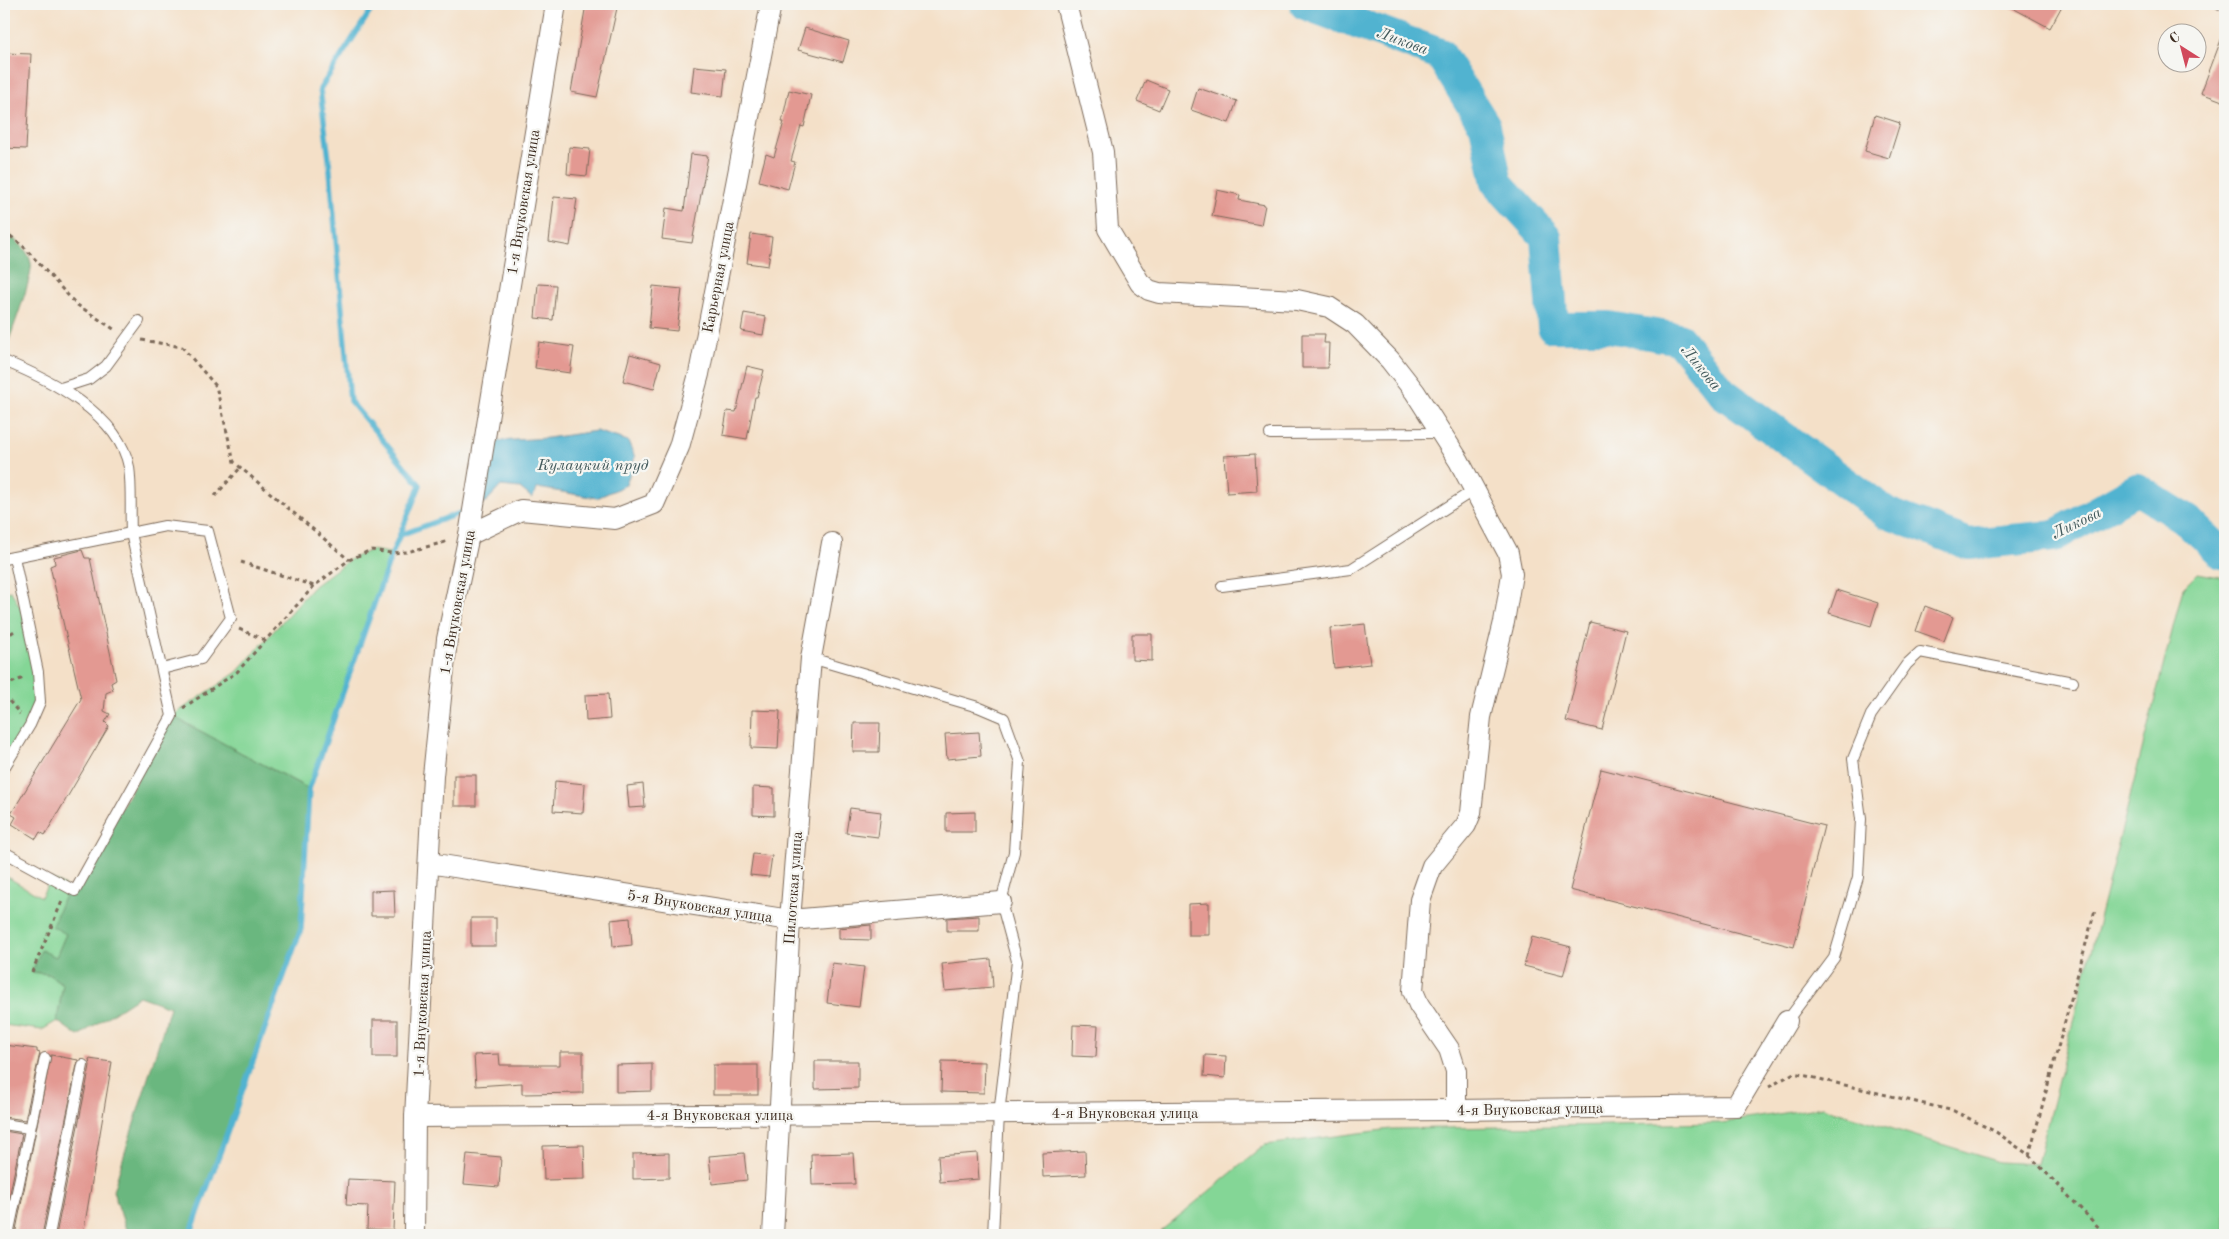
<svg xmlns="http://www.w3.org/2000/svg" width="2229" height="1239" font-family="'Old Standard TT',serif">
  <rect width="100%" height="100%" fill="#f6f6f2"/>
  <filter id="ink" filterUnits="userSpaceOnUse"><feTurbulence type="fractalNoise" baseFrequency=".02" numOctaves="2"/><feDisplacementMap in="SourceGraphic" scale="10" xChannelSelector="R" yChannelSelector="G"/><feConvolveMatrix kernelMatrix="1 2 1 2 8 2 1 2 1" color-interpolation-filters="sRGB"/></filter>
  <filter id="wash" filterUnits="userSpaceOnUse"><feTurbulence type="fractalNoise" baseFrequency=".0096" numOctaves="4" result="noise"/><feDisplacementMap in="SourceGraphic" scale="20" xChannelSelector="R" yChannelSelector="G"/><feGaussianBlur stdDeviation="1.12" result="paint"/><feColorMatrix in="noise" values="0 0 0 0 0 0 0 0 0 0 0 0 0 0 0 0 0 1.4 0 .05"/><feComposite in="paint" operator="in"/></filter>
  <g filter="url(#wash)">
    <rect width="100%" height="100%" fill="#f4e0c8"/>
    <!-- green -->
    <g fill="#84d696" stroke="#60805a">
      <path d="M371,550L391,553L309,789L172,716L237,672L314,586L349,560Z"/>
      <path d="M2198,573L2225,578V1235H1161L1162,1230L1265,1145L1391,1129L1721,1123L1823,1107L1999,1162L2037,1164L2183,588Z"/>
      <path d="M11,591L28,622L40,702L4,768V592Z"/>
      <path d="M4,875L41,897L51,878L68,888L66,934L56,958L32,972L48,974L63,984L57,1021L42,1030L4,1025Z"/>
    </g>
    <!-- forest -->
    <g fill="#6bb77f" stroke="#53704e">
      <path d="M4,231C15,240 28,248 31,263C34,275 9,339 4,354Z"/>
      <path d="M172,716L309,789L301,929L190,1235H128L113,1191L170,1007L139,996L78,1036L57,1021L63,984L48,974L32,972L41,950L56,957L66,934L52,926L68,888L75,891Z"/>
    </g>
    <!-- water -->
    <path fill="#51b3d0" stroke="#466e77" d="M596,431L628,441L635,457L626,485L597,498L538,488L532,498L520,488L501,486L484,504L482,483L498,441L548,438Z"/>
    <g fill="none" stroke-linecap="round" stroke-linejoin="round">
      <!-- stream -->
      <g stroke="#51b3d0" stroke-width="5.5">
        <path d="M400,535L468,510"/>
        <path d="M190,1235L301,929L309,789L390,559L420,485L350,401L329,159L320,89L375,4"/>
      </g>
      <!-- river -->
      <path stroke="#51b3d0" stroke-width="32" d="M1305,4L1440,54L1485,126L1497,183L1546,237L1553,327H1608L1679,339L1723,393L1887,513L1969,544L2054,536L2137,489L2188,521L2222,553H2225"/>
    </g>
    <g id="blocks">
      <!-- building -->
      <g fill="#e39992">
        <path d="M586,4L617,8L597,97L571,92Z"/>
        <path d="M2005,4H2063L2050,28Z"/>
        <path d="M805,28L849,41L843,62L798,50Z"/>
        <path d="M2224,32H2225V102L2201,93Z"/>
        <path d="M4,53L31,54L26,149L4,148Z"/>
        <path d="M694,66L726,69L723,96L691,92Z"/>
        <path d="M1146,80L1168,89L1159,110L1137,101Z"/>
        <path d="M1198,88L1237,101L1229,123L1191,110Z"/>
        <path d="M789,90L811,95L804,127L801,126L791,161L795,162L788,189L759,181L766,154L774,157L784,122H782Z"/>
        <path d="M1875,115L1900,123L1889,158L1865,151Z"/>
        <path d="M569,147L590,149L587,176L567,174Z"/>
        <path d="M691,154L708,156L692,243L662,239L666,208L684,211Z"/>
        <path d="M1217,190L1240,195L1239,200L1265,205L1261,225L1212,216Z"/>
        <path d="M554,197L577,199L570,246L549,242Z"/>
        <path d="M751,234L772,237L768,266L747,263Z"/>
        <path d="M538,284L556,285L553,320L535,318Z"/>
        <path d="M653,286L682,289L677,331L649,328Z"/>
        <path d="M744,313L766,317L763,335L741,331Z"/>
        <path d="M1302,334H1325L1324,343H1329L1328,368H1302Z"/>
        <path d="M539,342L574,347L570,373L535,368Z"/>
        <path d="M630,354L661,363L654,389L623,381Z"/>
        <path d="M747,366L764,370L757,397H755L747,439L723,435L727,411L736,412Z"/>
        <path d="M1255,454L1257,491L1227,493L1224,456Z"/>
        <path d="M82,550L85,558H90L116,680L111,683L113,690L106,693L104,711L110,714L105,722L109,726L45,835L40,832L36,839L12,824L16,817L11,814L81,699L50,566L55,564L54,557Z"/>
        <path d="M1837,590L1878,603L1871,626L1829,613Z"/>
        <path d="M1925,606L1953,617L1944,641L1916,631Z"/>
        <path d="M1590,622L1626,631L1602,730L1566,721Z"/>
        <path d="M1365,624L1370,664L1334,668L1330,628Z"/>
        <path d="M1132,634H1152V661L1132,660Z"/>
        <path d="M608,694L610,719L586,721L585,695Z"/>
        <path d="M752,710L780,711L778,749L751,748Z"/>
        <path d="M854,723H880L879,752H853Z"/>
        <path d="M979,732L981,756L947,759L945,734Z"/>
        <path d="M1601,769L1824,826L1794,947L1570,890Z"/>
        <rect x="454" y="775" width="22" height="31"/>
        <path d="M555,781L585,784L583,813L553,811Z"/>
        <path d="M643,784L645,807L629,808L627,786Z"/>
        <path d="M753,787L774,788V816L753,815Z"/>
        <path d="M850,808L881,812L878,837L846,833Z"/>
        <path d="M975,812V832H946V813Z"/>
        <path d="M753,854L772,856L769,877L750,875Z"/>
        <path d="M394,890L395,916H371V891Z"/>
        <path d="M1209,903V935H1188V904Z"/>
        <path d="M979,916V931H947V918Z"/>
        <rect x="471" y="918" width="25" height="28"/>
        <path d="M630,918L632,945L613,947L611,920Z"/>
        <path d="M871,925V940L839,939V928Z"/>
        <path d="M1532,937L1571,947L1563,976L1524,966Z"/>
        <path d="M991,959L993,987L945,991L942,964Z"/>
        <path d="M832,963L864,967L859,1007L827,1003Z"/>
        <rect x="373" y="1020" width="24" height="37"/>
        <path d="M1073,1025L1098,1026L1096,1057L1072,1056Z"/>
        <path d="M4,1045L37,1049V1052L40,1053L25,1120L4,1117Z"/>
        <path d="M560,1052H583V1093L522,1094V1083L476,1086L474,1055L499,1054L500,1065H560Z"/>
        <path d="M51,1055L78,1060L42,1235H15Z"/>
        <path d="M1205,1055L1226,1056L1225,1078L1204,1076Z"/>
        <path d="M89,1059L112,1062L83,1235H56L90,1066Z"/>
        <path d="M815,1061H858V1088L815,1089Z"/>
        <path d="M942,1061L985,1062L984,1093L941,1092Z"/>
        <path d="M652,1064V1091L616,1092V1065Z"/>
        <rect x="713" y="1065" width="45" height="30"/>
        <path d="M4,1131L22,1134L4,1222Z"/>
        <path d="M584,1145L585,1179L544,1180L543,1146Z"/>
        <path d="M1085,1151L1086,1175L1043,1177L1042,1153Z"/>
        <path d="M669,1153V1178L633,1179V1154Z"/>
        <path d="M744,1153L747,1180L712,1184L709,1156Z"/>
        <path d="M853,1153L855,1184L812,1185L811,1154Z"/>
        <path d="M977,1153L979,1179L940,1182L938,1156Z"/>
        <path d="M467,1154L501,1157L499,1187L464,1184Z"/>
        <path d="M348,1179L395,1181L393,1230L367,1229L368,1206L346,1205Z"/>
      </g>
    </g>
  </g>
  <g filter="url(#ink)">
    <use href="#blocks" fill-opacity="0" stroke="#7c6a5a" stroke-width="1"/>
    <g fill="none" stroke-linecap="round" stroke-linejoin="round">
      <defs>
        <g id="lane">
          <path d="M2220,4L2225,6"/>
          <path d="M4,361C49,379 119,414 129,467C132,488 130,512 131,533L165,526L208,531L231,618L201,659L162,669"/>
          <path d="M61,388L89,379L106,366L139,321"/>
          <path d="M1270,434L1441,433"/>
          <path d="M4,559L131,533L172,716L75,891L4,852"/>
          <path d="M1222,586L1351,569L1474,490"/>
          <path d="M811,658L978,707L1004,718L1020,762L1014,852L1001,902L1017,961L999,1114L993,1235"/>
          <path d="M4,768L30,725L40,702L38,672L14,557"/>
          <path d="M1787,1021L1834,958L1858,877L1861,819L1853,759L1871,715L1907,664L1920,652L2073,682"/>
          <path d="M4,1124L29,1128"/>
          <path d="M8,1235L45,1058"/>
          <path d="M49,1235L83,1065"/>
        </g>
        <g id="street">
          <path d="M1066,4L1103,152L1108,229L1140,283L1149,290L1159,293L1297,300L1329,307L1355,324L1390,360L1415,392L1459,461L1508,553L1512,574L1504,622L1481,717L1471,813L1466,825L1432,866L1420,900L1413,991L1419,1005L1449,1049L1456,1071V1110"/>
          <path d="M469,535L521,510L615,519L654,504L679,447L699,374L771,4"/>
          <path d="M429,863L790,920L1001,902"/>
          <path d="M415,1117L1456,1110L1736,1106L1787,1021"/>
          <path d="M414,1235L415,1117L433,776L447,639L469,535L556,4"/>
          <path d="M773,1235L790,920L811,658L832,543"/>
        </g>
      </defs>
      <!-- lane casing -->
      <use href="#lane" stroke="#7c6a5a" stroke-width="12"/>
      <!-- street casing -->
      <use href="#street" stroke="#7c6a5a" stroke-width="22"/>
      <!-- path -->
      <g stroke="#7c6a5a" stroke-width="3" stroke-dasharray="4 4" stroke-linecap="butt">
        <path d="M4,231L23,246L76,304L115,330"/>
        <path d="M142,340L182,347L216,386L234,462L349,560"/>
        <path d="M215,496L241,467"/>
        <path d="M241,562L314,586"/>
        <path d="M239,629L265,640"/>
        <path d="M4,638L16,630"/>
        <path d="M4,686L26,677"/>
        <path d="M4,695L20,714"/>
        <path d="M183,708L237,672L314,586L349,560L371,550L391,553L407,552L449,541"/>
        <path d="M2225,892L2222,898L2223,909H2225"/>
        <path d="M32,972L63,899"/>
        <path d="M1769,1087L1794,1073L1954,1111L1996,1132L2029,1155L2095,910"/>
        <path d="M2029,1155L2106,1235"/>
      </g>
      <!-- lane -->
      <use href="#lane" stroke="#fff" stroke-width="10"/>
      <!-- street -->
      <use href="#street" stroke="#fff" stroke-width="20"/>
    </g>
  </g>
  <g text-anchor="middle" stroke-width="4.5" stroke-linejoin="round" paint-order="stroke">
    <!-- street labels -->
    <g font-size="15" fill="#3b2a1e" stroke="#f6f6f2">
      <text transform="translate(523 202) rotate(-81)" y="5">1-я Внуковская улица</text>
      <text transform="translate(718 277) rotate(-79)" y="5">Карьерная улица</text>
      <text transform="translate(457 602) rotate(-80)" y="5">1-я Внуковская улица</text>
      <text transform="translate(793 888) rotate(-86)" y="5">Пилотская улица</text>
      <text transform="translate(700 906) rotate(9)" y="5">5-я Внуковская улица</text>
      <text transform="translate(422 1004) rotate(-87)" y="5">1-я Внуковская улица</text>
      <text transform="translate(1530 1109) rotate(-1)" y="5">4-я Внуковская улица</text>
      <text x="1125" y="1118">4-я Внуковская улица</text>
      <text x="720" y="1120">4-я Внуковская улица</text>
    </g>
    <!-- water labels -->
    <g font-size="16" font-style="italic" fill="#435a5c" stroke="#f6f6f2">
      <text transform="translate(1403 40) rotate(20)" y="6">Ликова</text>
      <text transform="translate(1702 367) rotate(51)" y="6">Ликова</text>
      <text x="593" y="470">Кулацкий пруд</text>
      <text transform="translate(2076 522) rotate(-26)" y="6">Ликова</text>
    </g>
  </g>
  <!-- margin -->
  <rect width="2229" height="1239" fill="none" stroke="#f6f6f2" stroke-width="20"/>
  <!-- north arrow -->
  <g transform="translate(2182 48) rotate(324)"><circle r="24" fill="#f6f6f2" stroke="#aba49d"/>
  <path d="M0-4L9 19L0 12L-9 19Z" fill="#d1495b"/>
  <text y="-8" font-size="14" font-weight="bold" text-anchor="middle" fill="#3b2a1e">С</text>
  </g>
</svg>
